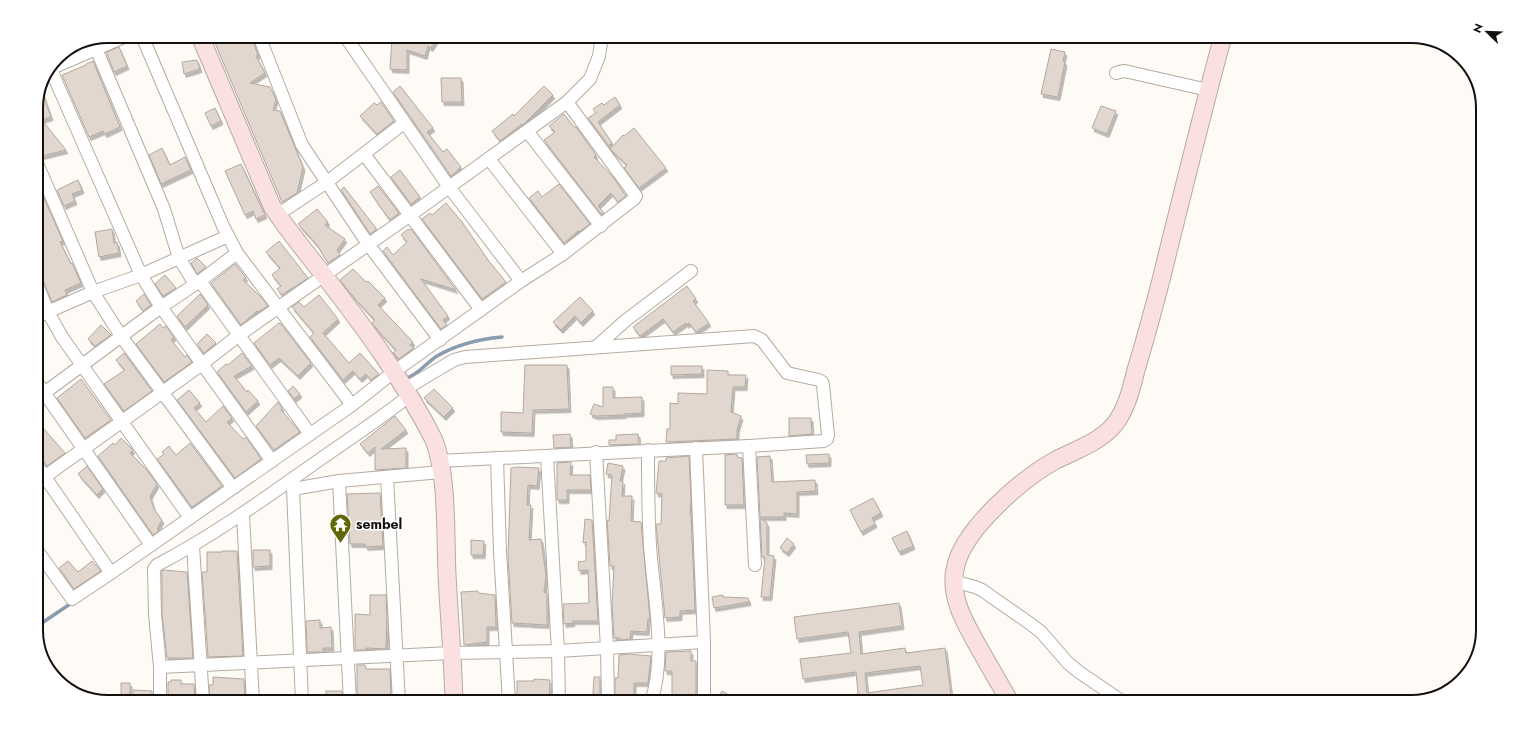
<svg xmlns="http://www.w3.org/2000/svg" width="1519" height="738" font-family="Jost,sans-serif">
  <defs>
    <filter id="shadow"><feDropShadow dx="2" dy="3.5" stdDeviation="0" flood-color="#0004"/></filter>
  </defs>
  <rect width="100%" height="100%" fill="#fefaf6"/>
  <g fill="none" stroke-linecap="round" stroke-linejoin="round">
    <!-- stream -->
    <g stroke="#889baf" stroke-width="3.5">
      <path d="M407,378C419,374 426,363 437,356C456,345 480,339 502,337"/>
      <path d="M36,627L73,602"/>
    </g>
  </g>
  <!-- building -->
  <g fill="#e2d7ce" stroke="#b2a89f" fill-rule="evenodd" filter="url(#shadow)">
    <path d="M212,36H250L253,42L258,55L256,56L265,73L250,83L270,87L276,99L273,110L280,111L303,167L297,193L282,202Z"/>
    <path d="M405,36H432L436,40L431,48L428,46L425,56L407,50V70L390,69L392,38L403,42Z"/>
    <path d="M119,47L127,66L114,72L107,54V52Z"/>
    <path d="M1051,49L1065,52L1063,61L1065,62L1058,97L1041,94Z"/>
    <path d="M197,60L200,69L184,74L182,62Z"/>
    <path d="M93,61L120,127L105,134L103,131L89,137L62,75L86,65V64Z"/>
    <path d="M441,78H461L462,102H442Z"/>
    <path d="M400,86L433,128L427,132L443,152L447,149L461,167L451,176L393,92Z"/>
    <path d="M544,86L553,95L523,125L522,124L500,141L492,131L513,114L514,116Z"/>
    <path d="M42,91L51,117L42,120L66,150L42,156L36,154V104Z"/>
    <path d="M615,97L620,105L598,122L612,143L609,146L588,118L596,113L593,109L602,103L604,105Z"/>
    <path d="M381,102L394,121L377,134L360,116L374,103L377,105Z"/>
    <path d="M1101,106L1116,111L1107,134L1092,128Z"/>
    <path d="M215,108L221,121L211,126L205,113Z"/>
    <path d="M564,114L574,127H576L596,155L594,157L613,177L626,196L618,202L611,193L598,206L604,213L601,214L544,140L555,132L549,126Z"/>
    <path d="M634,128L666,168L639,188L624,168L627,165L610,149L623,135L624,136Z"/>
    <path d="M162,148L170,165L185,157L191,170L161,184L149,155Z"/>
    <path d="M241,164L265,215L256,219L253,211L245,215L225,171Z"/>
    <path d="M400,170L420,197L411,204L391,177Z"/>
    <path d="M36,180L63,241L60,242L71,264L72,263L81,283L65,290L67,295L52,302L36,263Z"/>
    <path d="M78,180L82,190L72,194L75,201L64,206L57,190Z"/>
    <path d="M559,184L590,224L579,232L578,231L564,243L529,198L538,191L542,197Z"/>
    <path d="M378,186L399,213L391,219H389L370,192Z"/>
    <path d="M344,187L376,228V230L370,234L341,190Z"/>
    <path d="M446,203L462,222L488,260L506,282L482,299L422,219L430,213L432,215Z"/>
    <path d="M317,209L328,222L325,225L345,239L337,250L340,255L328,263L317,245L298,224Z"/>
    <path d="M112,229L114,243L117,242L119,253L99,257L95,232Z"/>
    <path d="M408,229L409,230L411,229L456,290L421,279L448,316L443,320L447,325L441,329L383,251L387,247L393,255L407,242L401,235Z"/>
    <path d="M279,241L308,278L282,295L277,289L281,286L272,275L280,268L266,252Z"/>
    <path d="M197,258L206,267L197,274L191,263Z"/>
    <path d="M235,264L246,278L243,280L261,297L268,306L258,312L257,311L241,325L211,283Z"/>
    <path d="M353,269L366,282L368,281L385,298L378,305L413,342L410,345L414,348L399,359L393,353L396,350L381,334L372,323L375,320L356,300L340,280Z"/>
    <path d="M165,275L176,288L163,296L155,284Z"/>
    <path d="M687,286L696,299L693,301L709,323L696,332L689,323L687,325L686,323L673,332L663,319L640,336L633,327Z"/>
    <path d="M144,294L151,305L143,311L136,301Z"/>
    <path d="M200,294L208,305L185,327L177,316Z"/>
    <path d="M319,295L338,319L323,333L349,363L360,353L379,374L371,380L366,374L360,379L353,371L343,380L310,337L314,333L292,307L299,302L304,307Z"/>
    <path d="M580,297L593,311L581,323L575,316L561,330L553,322Z"/>
    <path d="M279,323L281,324L311,363L298,376L279,358L270,365L254,343Z"/>
    <path d="M160,324L163,328L166,326L174,337L171,340L185,357L187,355L192,362L164,382L136,344Z"/>
    <path d="M101,325L111,335L95,346L88,339Z"/>
    <path d="M207,334L216,343L204,353L197,344Z"/>
    <path d="M124,353L152,391L124,411L104,384L125,370L116,360Z"/>
    <path d="M242,353L252,366L234,376L247,392L248,390L258,401L246,412L217,372L226,364L228,365Z"/>
    <path d="M525,365H567L569,409L533,410L532,433L501,432V412L523,413Z"/>
    <path d="M671,366H702V374L671,375Z"/>
    <path d="M707,370L728,371V375H746L745,387H733L731,412L741,416L737,430V439L666,442L667,429H670V403L678,404V393L707,394Z"/>
    <path d="M81,379L111,420L85,438L57,398Z"/>
    <path d="M293,386L300,394L294,399L288,391Z"/>
    <path d="M603,387H613V398L642,397V413L624,414V415L596,416L590,414L594,404L603,407Z"/>
    <path d="M434,389L453,408L444,417L424,398Z"/>
    <path d="M189,390L200,403L194,408L206,422L223,406L232,418L227,422L241,437L244,439L246,437L261,459L235,478L177,400Z"/>
    <path d="M278,402L282,408L281,410L300,432L274,450L256,426Z"/>
    <path d="M395,416L406,430L381,449L406,448V468L375,470V447L368,453L360,444Z"/>
    <path d="M789,418H811L812,434L789,436Z"/>
    <path d="M36,420L65,453L47,466L42,459L36,457Z"/>
    <path d="M570,434L571,447L554,448L553,435Z"/>
    <path d="M638,434L639,444L609,445V440H616V435Z"/>
    <path d="M121,438L133,450L130,453L146,469L157,484L150,496L154,509L162,520L157,529L159,531L153,535L98,456L113,443L115,445Z"/>
    <path d="M190,443L222,486L192,507L157,459L164,454L162,452L169,446L176,455Z"/>
    <path d="M737,454V457L742,458L744,505H725V455Z"/>
    <path d="M829,454V463L807,464L806,455Z"/>
    <path d="M689,456L691,499L690,515H691L695,610L680,611V617L665,618L656,524H661L662,494L656,493L659,461H666V458Z"/>
    <path d="M770,456L772,482L815,480L816,491L797,492V514L784,513V517H760L757,457Z"/>
    <path d="M571,462L570,475H590L591,490H567V500H557V463Z"/>
    <path d="M608,463L623,466L620,481H623L622,496H632L631,521L641,522L650,619H648L647,632L631,631L630,639L620,640V638H614L612,604L614,566H610L607,520L609,521L612,475L606,474Z"/>
    <path d="M87,466L103,489L97,495L78,474Z"/>
    <path d="M516,467L539,468L537,486L528,485L527,505H531L529,540L541,539L546,575L544,592L547,593V625L512,623L508,556L511,468Z"/>
    <path d="M380,493L383,546L366,547L365,544H350L347,494Z"/>
    <path d="M873,498L881,513L872,518L875,524L861,532L850,510Z"/>
    <path d="M760,518L767,523V555L774,556L770,597H761L765,557H762Z"/>
    <path d="M585,519L592,520L598,621H573V623L564,624L563,604L589,603L588,570L579,571L578,562L586,561V542L583,543Z"/>
    <path d="M907,531L913,546L899,552L892,538Z"/>
    <path d="M787,538L794,544L787,553L780,548Z"/>
    <path d="M471,540L484,541L483,555H471Z"/>
    <path d="M253,550H270V566L253,567Z"/>
    <path d="M222,551H237L243,656L208,657L202,572H207V552H222Z"/>
    <path d="M68,561L78,572L92,561L101,571L74,589L59,568Z"/>
    <path d="M163,570L187,572L193,658H167L162,614V571Z"/>
    <path d="M478,591V593L495,595L496,627H487V642L464,645L461,592Z"/>
    <path d="M370,595H386L387,617L386,649L366,648V650H355V614L370,615Z"/>
    <path d="M723,595V597L748,598L749,602L714,608L712,597Z"/>
    <path d="M899,603L902,626L859,632L861,654L905,648L906,653L945,648L952,702H843L842,696L858,694L856,672L803,679L800,659L851,653L848,632L797,639L794,617ZM920,666L923,685L867,693L865,673Z"/>
    <path d="M320,620V628L331,627L332,648H323V652H307L306,621Z"/>
    <path d="M691,651V661H696V693L694,696H672V671H665L666,652Z"/>
    <path d="M629,654L651,656L648,683H634V702H615V678H618L619,655Z"/>
    <path d="M357,665H365L366,669H390L391,702H357Z"/>
    <path d="M213,677L244,679L245,702H210L209,685H213Z"/>
    <path d="M594,677H600V702H595V694H593Z"/>
    <path d="M534,679L550,680L549,702H517V681H534Z"/>
    <path d="M171,680H181V684H194L195,702H168V682H171Z"/>
    <path d="M121,683H130V694L121,695Z"/>
    <path d="M133,690L152,691V702H133Z"/>
    <rect x="326" y="691" width="16" height="11"/>
    <path d="M722,691L741,702H716Z"/>
  </g>
  <g fill="none" stroke-linecap="round" stroke-linejoin="round">
    <defs>
      <g id="street">
        <path d="M142,36L223,226L237,253L352,405"/>
        <path d="M259,36L302,145L368,244L440,340"/>
        <path d="M345,36L449,187L521,281"/>
        <path d="M92,39L164,209L179,258L195,284"/>
        <path d="M52,68L126,36"/>
        <path d="M51,70L141,275L161,307L272,461"/>
        <path d="M1116,73L1123,71L1129,72L1208,90"/>
        <path d="M527,131L601,226"/>
        <path d="M364,154L481,310"/>
        <path d="M489,159L563,254"/>
        <path d="M36,161L93,292L121,336L233,488"/>
        <path d="M277,215L327,182L404,123"/>
        <path d="M200,281L310,434"/>
        <path d="M36,282L48,312L62,337L190,518"/>
        <path d="M36,317L93,292L141,275L228,236"/>
        <path d="M596,347L625,321L691,271"/>
        <path d="M36,381L151,545"/>
        <path d="M405,389L454,360L465,357L754,336L762,340L787,373L819,380L822,382L823,385L828,435L827,439L824,441L749,446L439,461"/>
        <path d="M36,399L161,307L200,281L237,253"/>
        <path d="M749,446L755,565"/>
        <path d="M696,448L704,642V695L699,702"/>
        <path d="M648,450C648,482 648,513 650,545C653,593 667,656 651,702"/>
        <path d="M596,452L607,648L608,702"/>
        <path d="M547,456L558,651L559,702"/>
        <path d="M497,458L500,551L509,702"/>
        <path d="M36,464L111,573"/>
        <path d="M387,477L399,702"/>
        <path d="M291,481L293,489L302,702"/>
        <path d="M339,481L350,702"/>
        <path d="M36,483L202,364L239,335L409,216L567,102L590,79L599,56L602,36"/>
        <path d="M293,489L339,481L441,472"/>
        <path d="M243,515L253,702"/>
        <path d="M193,546L203,702"/>
        <path d="M36,549L72,599L111,573L352,405L395,371L521,281L563,254L634,199L636,196L633,192L567,102"/>
        <path d="M953,581L975,587L982,590L1032,625L1041,632L1068,663L1079,672L1123,702"/>
        <path d="M160,667L451,653L558,651L704,642"/>
        <path d="M160,702V667L155,614L154,569L157,565C209,538 257,504 305,470C340,445 376,422 409,396"/>
      </g>
      <g id="secondary">
        <path d="M200,36L272,206C287,230 306,252 323,274C364,327 404,381 434,440C448,477 445,533 447,574C449,616 453,659 454,702"/>
        <path d="M1010,702C1001,686 992,671 983,655C968,628 947,597 956,565C965,528 1023,478 1056,460C1078,449 1106,440 1119,418C1128,403 1132,386 1136,370C1145,340 1153,311 1161,280C1181,199 1201,117 1223,36"/>
      </g>
    </defs>
    <!-- street casing -->
    <use href="#street" stroke="#b5aba2" stroke-width="14"/>
    <!-- secondary casing -->
    <use href="#secondary" stroke="#b5aba2" stroke-width="19"/>
    <!-- street -->
    <use href="#street" stroke="#fff" stroke-width="12"/>
    <!-- secondary -->
    <use href="#secondary" stroke="#fae0e1" stroke-width="17"/>
  </g>
  <!-- icons -->
  <defs>
    <symbol id="temple-pin" viewBox="-11 -11 22 30"><path d="M0 17L-7.5 6A9.5 9.5 0 1 1 7.5 6Z" fill="#616705" stroke="#fff"/><path d="M0-6L5-2H3V0L6.5 2.5H4V6H1.5V3h-3V6H-4V2.5H-6.5L-3 0V-2H-5Z" fill="#fff"/></symbol>
  </defs>
  <g fill-rule="evenodd">
    <use href="#temple-pin" x="328" y="512" width="25" height="34"/>
  </g>
  <g text-anchor="middle" stroke-width="3" stroke-linejoin="round" paint-order="stroke">
    <!-- poi labels -->
    <g font-size="14" font-weight="bold" fill="#13100d" stroke="#fff" text-anchor="start">
      <text x="356" y="529">sembel</text>
    </g>
  </g>
  <!-- crop -->
  <path d="M0 0H1519V738H0ZM108 43H1411A65 65 0 0 1 1476 108V630A65 65 0 0 1 1411 695H108A65 65 0 0 1 43 630V108A65 65 0 0 1 108 43Z" fill="#fff" fill-rule="evenodd"/>
  <path fill="none" stroke="#13100d" stroke-width="2" d="M108 43H1411A65 65 0 0 1 1476 108V630A65 65 0 0 1 1411 695H108A65 65 0 0 1 43 630V108A65 65 0 0 1 108 43Z"/>
  <!-- north arrow -->
  <g transform="translate(1487 32) rotate(293)" stroke="#ffffff" stroke-width="3" paint-order="stroke">
  <path d="M0-3L7 15L0 10L-7 15Z" fill="#13100d"/>
  <text y="-6" font-size="11" font-weight="bold" text-anchor="middle" fill="#13100d">N</text>
  </g>
</svg>
